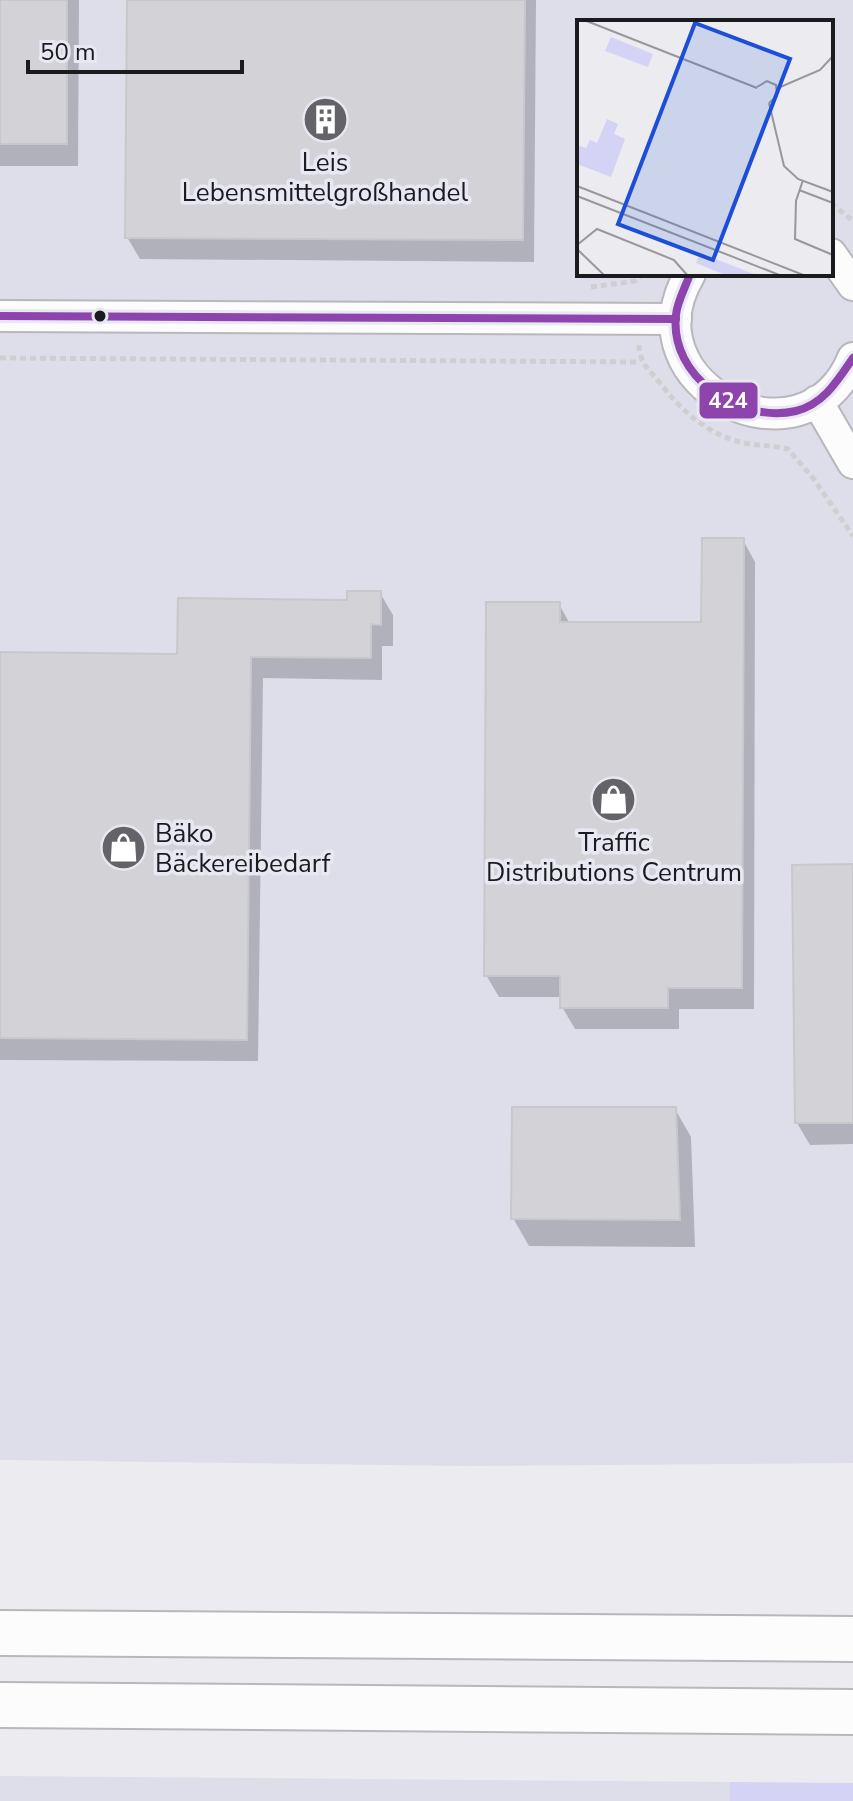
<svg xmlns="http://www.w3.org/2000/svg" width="853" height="1801" font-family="'Nunito Sans',sans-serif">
  <rect width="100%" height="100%" fill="#ebebf0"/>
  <!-- built -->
  <g fill="#dedeea" fill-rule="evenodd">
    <path d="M0,0H853V1463L465,1466L0,1460ZM579,22H831V274H579Z"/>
    <path d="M0,1776L730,1782V1801H0Z"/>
  </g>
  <!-- green -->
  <path fill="#d4d3f6" d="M730,1782L853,1783V1801H730Z"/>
  <!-- shadow -->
  <g fill="#0003">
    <path d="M0,0H79L78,166H0Z"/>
    <path d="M129,0H536L534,262L140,259L127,237Z"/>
    <path d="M743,540L755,562L754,1009H679V1029H575L562,1007V997H499L486,975L559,604L570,624H703Z"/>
    <path d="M380,593L393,615V646H382V680L263,678L258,1061L0,1060V654L179,656Z"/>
    <path d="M853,866V1144L810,1145L797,1123Z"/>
    <path d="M675,1109L691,1137L695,1247L529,1246L513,1218Z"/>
  </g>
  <!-- building -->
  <g fill="#d3d3d7" stroke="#c8c8cc" stroke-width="2">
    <rect x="0" y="0" width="67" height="144"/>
    <path d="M127,0H525L523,240L125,238Z"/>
    <path d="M702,538H744L742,988H668V1008H560V976H484L486,602H560V622H701Z"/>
    <path d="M347,591H381V625L371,624V658L251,657L247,1040L0,1038V652L177,654L178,598L347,600Z"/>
    <path d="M853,864V1123H795L792,865Z"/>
    <path d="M512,1107H676L680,1220L511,1219Z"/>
  </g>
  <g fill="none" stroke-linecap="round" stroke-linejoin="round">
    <defs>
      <g id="minor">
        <path d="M831,254L853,285"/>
        <path d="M690,274C623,386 805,476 853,358"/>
        <path d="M0,316L676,319"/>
        <path d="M817,401L853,463"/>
      </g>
      <g id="highway">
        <path d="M0,1633L853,1639"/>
        <path d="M0,1705L853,1712"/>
      </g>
    </defs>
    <!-- minor casing -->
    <use href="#minor" stroke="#b7b7bc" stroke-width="34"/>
    <!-- highway casing -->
    <use href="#highway" stroke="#b7b7bc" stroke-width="48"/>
    <!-- path -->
    <g stroke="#cfcfd1" stroke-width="5" stroke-dasharray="6 4" stroke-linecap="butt">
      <path d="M831,203L853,221"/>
      <path d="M591,287L635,281L643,274"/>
      <path d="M639,345C640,364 648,368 659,382C682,411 706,434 744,443C758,446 773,445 788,449L813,478L853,536"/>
      <path d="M0,358L640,362"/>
    </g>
    <!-- minor -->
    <use href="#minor" stroke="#fcfcfd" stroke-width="30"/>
    <!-- highway -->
    <use href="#highway" stroke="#fcfcfd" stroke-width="44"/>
    <defs>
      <g id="bus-1">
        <path d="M690,274C686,286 677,302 676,315C669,377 740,424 796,411C824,404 838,380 853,358"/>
        <path d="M0,316L676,319"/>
      </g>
    </defs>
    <!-- bus-1 casing -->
    <use href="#bus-1" stroke="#e8e8f3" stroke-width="14"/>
    <!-- bus-1 -->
    <use href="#bus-1" stroke="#8e44ad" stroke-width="8"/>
  </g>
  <!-- icons -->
  <defs>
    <symbol id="building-disc" viewBox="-11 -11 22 22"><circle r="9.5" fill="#646468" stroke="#e8e8f3"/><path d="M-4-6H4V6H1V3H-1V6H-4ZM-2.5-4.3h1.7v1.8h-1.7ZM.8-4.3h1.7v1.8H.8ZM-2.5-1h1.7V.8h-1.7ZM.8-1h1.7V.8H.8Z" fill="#fff"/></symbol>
    <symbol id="shop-disc" viewBox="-11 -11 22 22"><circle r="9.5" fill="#646468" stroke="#e8e8f3"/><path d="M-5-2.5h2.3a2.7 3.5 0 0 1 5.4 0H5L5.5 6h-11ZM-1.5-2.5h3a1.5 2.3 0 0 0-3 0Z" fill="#fff"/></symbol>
  </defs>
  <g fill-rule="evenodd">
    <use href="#building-disc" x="300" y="94" width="51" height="51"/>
    <use href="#shop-disc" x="588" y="774" width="51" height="51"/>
    <use href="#shop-disc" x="98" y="822" width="51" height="51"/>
  </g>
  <!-- markers -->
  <circle fill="#1b1b1f" stroke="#e8e8f3" stroke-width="3" cx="100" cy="316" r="7"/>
  <g text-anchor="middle" stroke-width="7" stroke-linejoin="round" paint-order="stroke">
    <!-- poi labels -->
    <g font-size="26" fill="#1b1b1f" stroke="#e8e8f3">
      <text x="325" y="171">Leis<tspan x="325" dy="30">Lebensmittelgroßhandel</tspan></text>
      <text x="155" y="842" text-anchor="start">Bäko<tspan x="155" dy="30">Bäckereibedarf</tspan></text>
      <text x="614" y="851">Traffic<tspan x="614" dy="30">Distributions Centrum</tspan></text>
    </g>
  </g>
  <!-- overview -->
  <g transform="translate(577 20)">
    <rect width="256" height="256" fill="#ebebf0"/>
    <path d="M34,17L76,34L71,47L28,31ZM30,99L41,104L37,114L48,119L34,157L0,144V125L9,128L13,120L20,123ZM123,233L182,256H151L119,243Z" fill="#d4d3f6"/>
    <path fill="none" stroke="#98989c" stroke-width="2" d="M7,0L180,68M180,67L190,61L199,65L200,76L192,83M201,68L243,50L256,36M192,83L207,146L221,159L256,172M226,160L219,181L218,219L256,235M0,166L229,256M222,170L256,183M0,176L205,256M0,225L20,209L97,240L111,256M0,229L28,256"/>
    <path fill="#1d4ed8" fill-opacity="0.15" stroke="#1d4ed8" stroke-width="4" d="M118,3L213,39L136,240L41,204Z"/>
    <rect width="256" height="256" fill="none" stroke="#1b1b1f" stroke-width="4"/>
  </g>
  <rect stroke="#e8e8f3" stroke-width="3" x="698" y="381" width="61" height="39" rx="8" fill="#8e44ad"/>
  <g font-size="22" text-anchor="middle" font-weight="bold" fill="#fff">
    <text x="728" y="408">424</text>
  </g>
  <!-- scale -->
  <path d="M28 60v12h214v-12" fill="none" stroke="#1b1b1f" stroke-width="4"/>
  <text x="40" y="60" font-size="24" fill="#1b1b1f" stroke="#e8e8f3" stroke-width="6" paint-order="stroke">50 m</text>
</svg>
